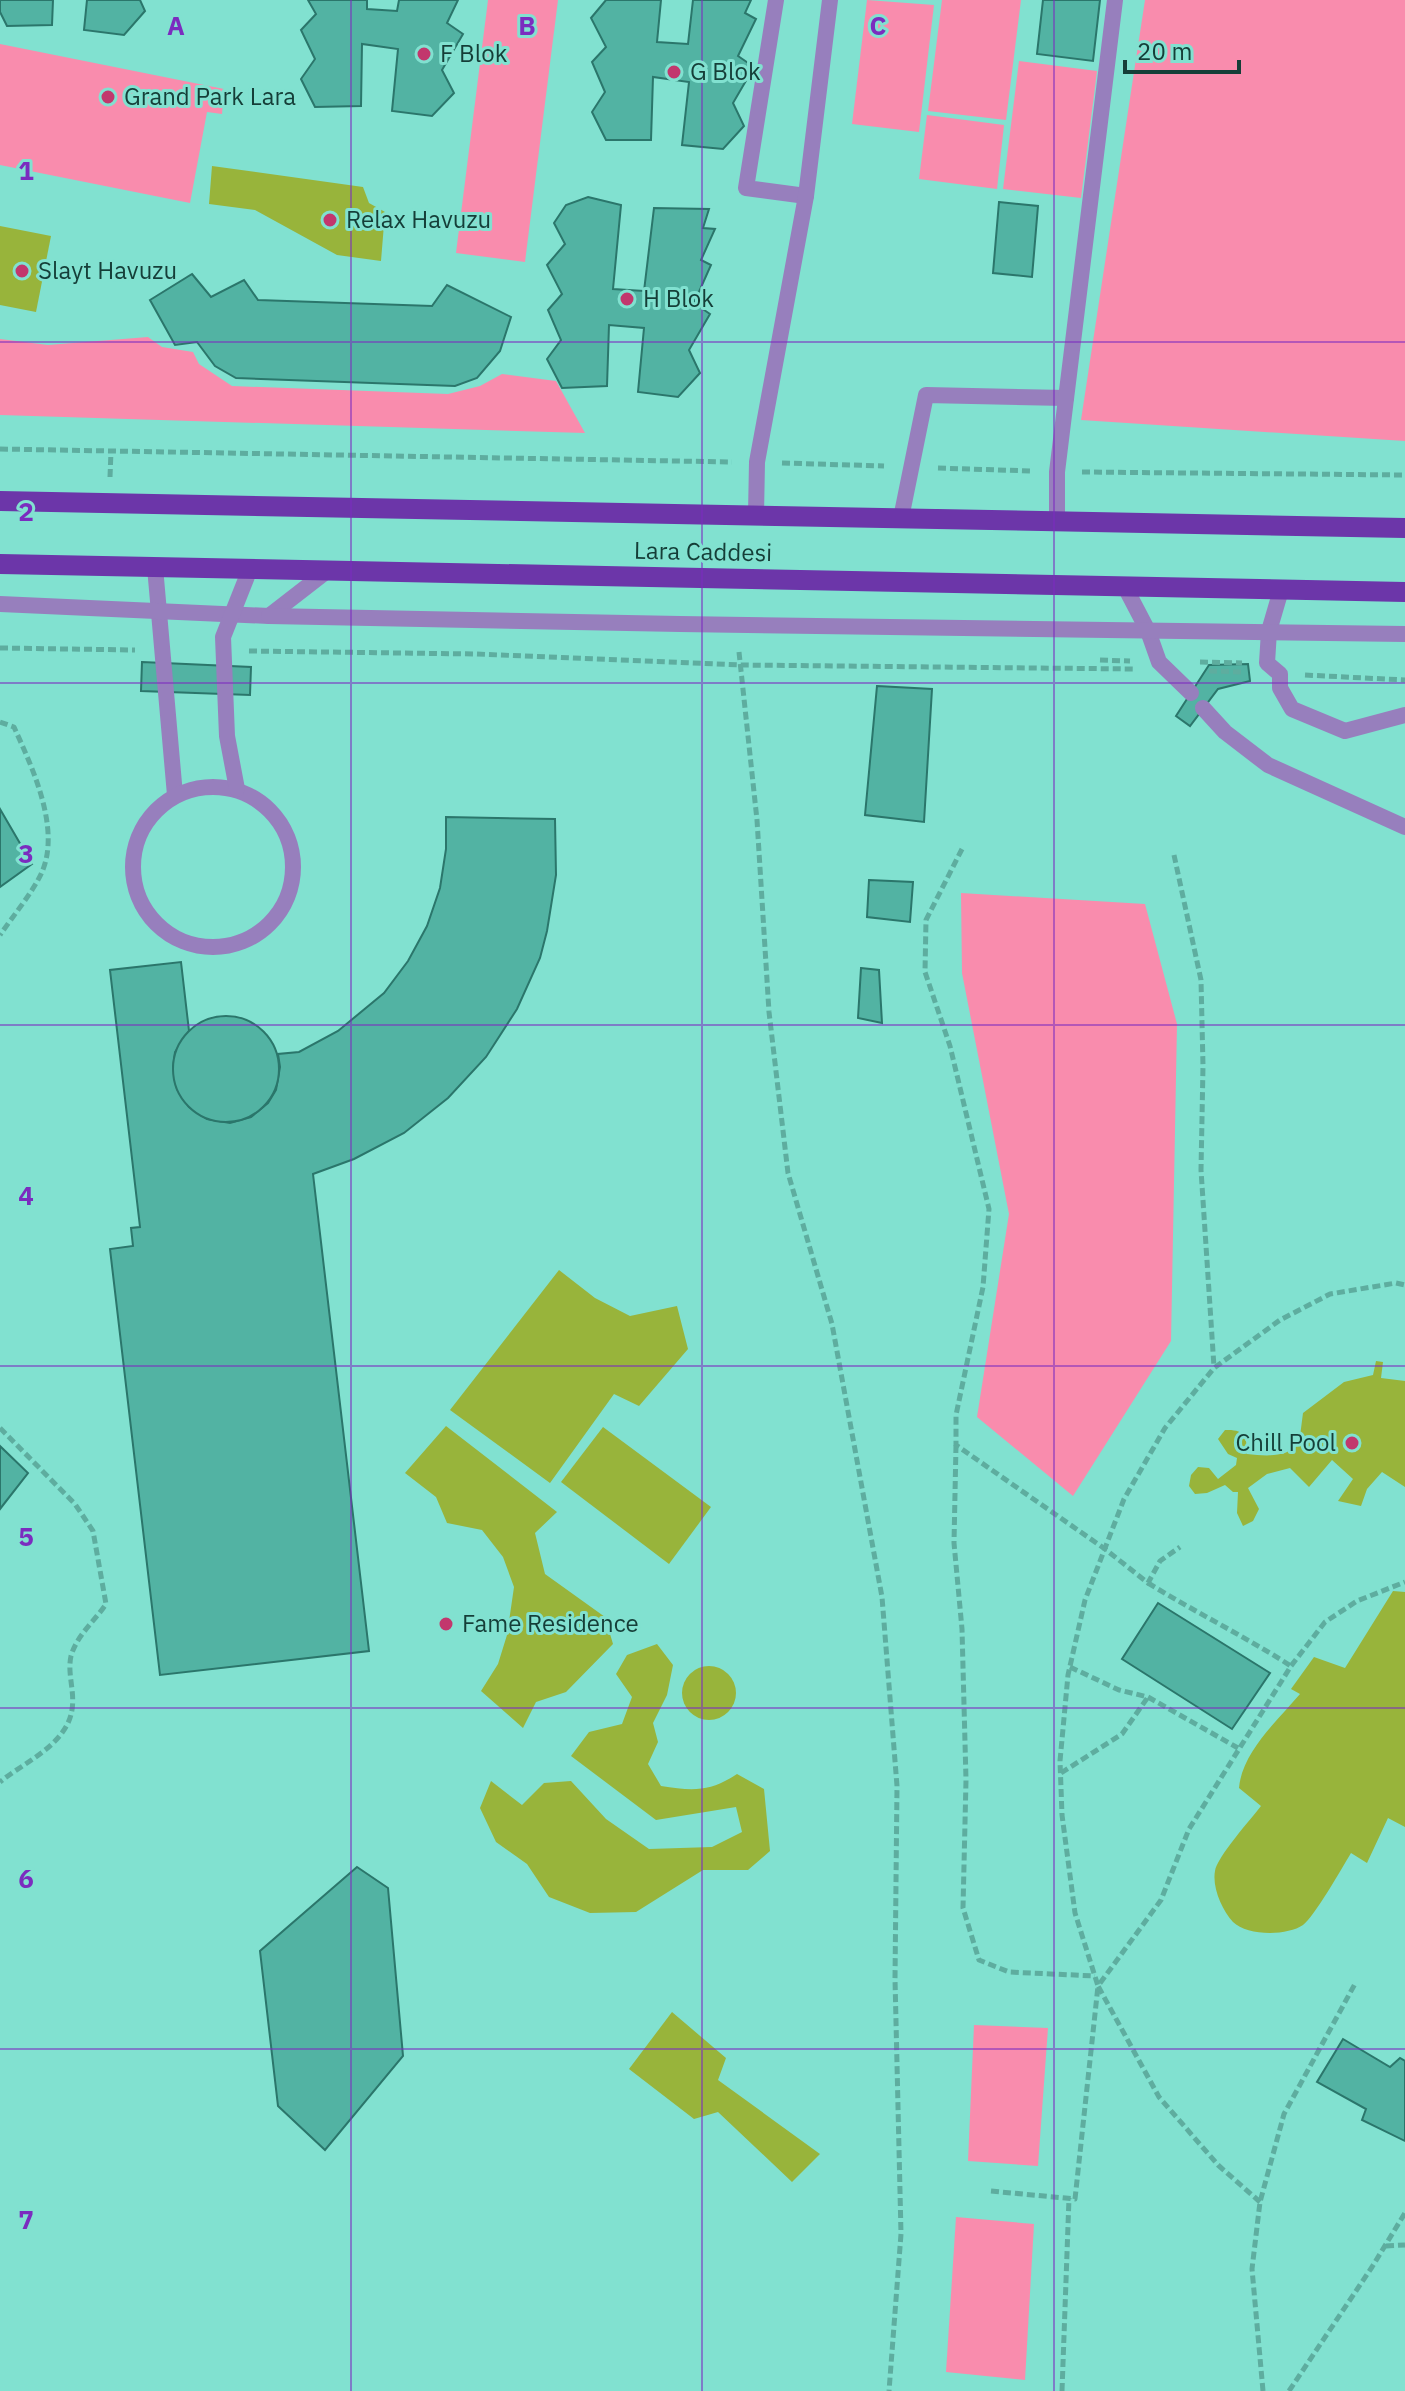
<svg xmlns="http://www.w3.org/2000/svg" width="1405" height="2391" font-family="'IBM Plex Sans',sans-serif">
  <rect width="100%" height="100%" fill="#81e1d0"/>
  <!-- green -->
  <g fill="#f98cad">
    <path d="M488,0H558L525,262L456,253Z"/>
    <path d="M867,0L934,5L919,132L852,124Z"/>
    <path d="M942,0H1021L1006,120L928,111Z"/>
    <path d="M1145,0H1405V441L1081,420Z"/>
    <path d="M0,44L224,89L222,114L207,112L190,203L0,165Z"/>
    <path d="M1019,61L1097,71L1081,198L1003,189Z"/>
    <path d="M927,115L1004,125L997,189L919,179Z"/>
    <path d="M148,337L162,347L193,352L199,364L232,386L448,394L480,386L502,374L556,381L585,433L0,415V339L48,345Z"/>
    <path d="M961,893L1145,904L1177,1024L1171,1341L1073,1496L977,1417L1009,1214L962,973Z"/>
    <path d="M974,2025L1048,2028L1038,2166L968,2161Z"/>
    <path d="M956,2217L1034,2224L1025,2380L946,2372Z"/>
  </g>
  <!-- water -->
  <g fill="#98b43b">
    <path d="M212,166L363,187L369,203L385,212L381,261L337,255L255,210L209,204Z"/>
    <path d="M0,226L51,236L36,312L0,305Z"/>
    <path d="M559,1270L595,1298L630,1316L677,1306L688,1349L639,1406L614,1394L550,1483L450,1410Z"/>
    <path d="M1376,1361L1383,1362L1381,1378L1405,1381V1487L1382,1472L1367,1489L1361,1506L1338,1501L1353,1479L1332,1460L1309,1487L1290,1468L1267,1474L1248,1488L1259,1509L1253,1521L1243,1526L1237,1513L1238,1492H1233L1225,1485L1207,1493L1195,1494L1189,1486L1191,1475L1198,1467L1209,1468L1218,1479L1236,1465L1237,1458L1228,1454L1218,1439L1225,1430C1245,1429 1247,1437 1247,1454C1266,1456 1285,1458 1299,1444L1303,1413L1344,1382L1373,1375Z"/>
    <path d="M446,1426L557,1512L535,1533L545,1574L605,1617L613,1644L566,1692L536,1702L523,1728L481,1691L498,1664L507,1635L514,1587L503,1557L482,1530L447,1523L436,1497L405,1473Z"/>
    <path d="M603,1427L711,1507L669,1564L561,1482Z"/>
    <path d="M1393,1591L1405,1592V1827L1388,1818L1367,1863L1351,1853C1342,1868 1314,1917 1303,1925C1287,1936 1247,1936 1233,1922C1222,1910 1212,1887 1215,1871C1217,1857 1251,1819 1261,1806L1239,1788C1242,1752 1277,1721 1300,1694L1291,1689L1314,1657L1345,1668Z"/>
    <path d="M657,1644L673,1665L667,1695L653,1723L658,1742L648,1764L661,1786C693,1791 710,1792 737,1774L764,1789L770,1851L748,1870H703L636,1912L590,1913L549,1897L527,1864L496,1842L480,1808L491,1781L522,1805L544,1783L571,1781L606,1819L649,1849L712,1847L742,1832L736,1807L656,1820L571,1756L589,1732L622,1724L632,1697L616,1674L627,1655Z"/>
    <circle cx="709" cy="1693" r="27"/>
    <path d="M672,2012L726,2058L718,2080L820,2154L792,2182L718,2112L694,2119L629,2069Z"/>
  </g>
  <!-- building -->
  <g fill="#52b3a3" stroke="#2b766b" stroke-width="2">
    <path d="M0,0H53L52,25L7,26L0,12Z"/>
    <path d="M87,0H140L145,11L124,35L84,30Z"/>
    <path d="M308,0H367V9L397,11L399,0H458L447,23L463,34L442,70L454,93L432,116L392,111L398,49L362,44L361,106L315,107L301,79L315,59L301,30L316,14Z"/>
    <path d="M606,0H661L657,42L688,44L693,0H751L745,13L756,19L738,56L754,67L733,103L744,126L723,149L682,145L689,82L653,77L651,140H606L592,112L605,92L592,62L606,47L591,18Z"/>
    <path d="M1043,0H1100L1093,61L1037,54Z"/>
    <path d="M588,197L621,205L613,289L644,291L654,208L709,209L703,228L715,229L701,260L711,265L694,303L710,314L689,350L700,373L678,397L638,392L644,328L609,325L607,386L562,388L547,359L561,340L548,310L562,294L547,265L565,244L554,223L566,205Z"/>
    <path d="M999,202L1038,206L1032,277L993,273Z"/>
    <path d="M192,274L211,297L244,280L258,300L432,306L447,285L511,317L500,351L477,378L455,386L236,378L215,366L197,342L175,345L150,300Z"/>
    <path d="M142,662L251,667L250,695L141,691Z"/>
    <path d="M1248,664L1250,681L1218,689L1190,726L1176,716L1209,665Z"/>
    <path d="M877,686L932,689L924,822L865,815Z"/>
    <path d="M0,809L32,864L0,887Z"/>
    <path d="M446,817L555,819L556,875L547,931L540,958L517,1009L486,1057L448,1098L404,1133L354,1159L313,1174L369,1651L160,1675L110,1249L133,1246L131,1228L140,1227L110,970L181,962L189,1031L175,1052L173,1067L177,1089L189,1107L207,1119L230,1123L251,1117L268,1103L276,1090L280,1067L278,1054L299,1052L338,1031L384,993L408,961L427,926L440,888L446,849Z"/>
    <path d="M869,880L913,882L910,922L867,917Z"/>
    <path d="M861,968L879,970L882,1023L858,1018Z"/>
    <circle cx="226" cy="1069" r="53"/>
    <path d="M0,1446L28,1473L0,1509Z"/>
    <path d="M1158,1603L1270,1673L1232,1729L1122,1659Z"/>
    <path d="M357,1867L388,1888L403,2056L325,2150L278,2106L260,1951Z"/>
    <path d="M1343,2039L1390,2067L1400,2058L1405,2061V2141L1362,2120L1366,2109L1317,2082Z"/>
  </g>
  <g fill="none" stroke-linecap="round" stroke-linejoin="round">
    <!-- path -->
    <g stroke="#5ead9f" stroke-width="5" stroke-dasharray="8 4" stroke-linecap="butt">
      <path d="M0,449L732,462"/>
      <path d="M782,463L884,466"/>
      <path d="M938,468L1032,471"/>
      <path d="M1082,472L1405,475"/>
      <path d="M110,477L111,451"/>
      <path d="M0,648L135,650"/>
      <path d="M249,651L476,654L740,665L1135,669"/>
      <path d="M739,652L757,820L769,1012L788,1173L832,1324L882,1597L897,1786L895,1979L901,2234L889,2391"/>
      <path d="M1100,660L1130,661"/>
      <path d="M1200,662L1242,663"/>
      <path d="M1209,671L1243,672"/>
      <path d="M1305,675L1405,680"/>
      <path d="M0,722L14,727C32,767 61,828 42,872C33,892 13,916 0,935"/>
      <path d="M962,849L926,920L925,972L950,1046L989,1209L983,1287L956,1415V1445L1105,1549L1148,1583L1160,1561L1180,1547"/>
      <path d="M1174,855L1201,980L1203,1066L1201,1170L1214,1367"/>
      <path d="M0,1428L75,1504L93,1531L106,1604C94,1622 77,1635 71,1656C66,1678 80,1700 67,1725C53,1751 22,1764 0,1782"/>
      <path d="M956,1445L954,1543L962,1629L966,1780L963,1908L979,1960L1009,1972L1095,1976"/>
      <path d="M1148,1583C1195,1612 1244,1636 1291,1666"/>
      <path d="M1070,1667L1119,1690L1148,1697L1238,1748"/>
      <path d="M1061,1773L1122,1734L1148,1697"/>
      <path d="M991,2191L1075,2199L1098,1986L1075,1913L1062,1815L1060,1761L1068,1675L1085,1600L1124,1499L1165,1428L1214,1368L1280,1320L1330,1294L1396,1283L1405,1285"/>
      <path d="M1260,2202L1218,2165L1159,2097L1098,1986L1161,1900L1189,1829L1291,1666L1325,1622L1357,1601L1405,1582"/>
      <path d="M1386,2246L1405,2245"/>
      <path d="M1062,2391L1069,2198"/>
      <path d="M1263,2391L1252,2269L1260,2202L1284,2114L1356,1982"/>
      <path d="M1289,2391L1372,2267L1405,2213"/>
    </g>
    <!-- service -->
    <g stroke="#977fbd" stroke-width="16">
      <path d="M776,0L746,188L806,196"/>
      <path d="M901,518L926,395L1066,398"/>
      <path d="M1057,521V472L1115,0"/>
      <path d="M155,567L175,795"/>
      <path d="M1125,587L1148,631L1159,662L1191,693"/>
      <path d="M1281,590L1269,631L1267,663L1280,674V688L1292,709L1345,731L1405,715"/>
      <path d="M0,604L269,616L327,571"/>
      <path d="M269,616L680,624L1405,634"/>
      <path d="M1203,708L1225,732L1268,765L1405,827"/>
      <circle cx="213" cy="867" r="80"/>
      <path d="M237,789L227,736L223,637L250,569"/>
    </g>
    <!-- minor -->
    <path stroke="#977fbd" stroke-width="16" d="M756,515L757,462L806,196L830,0"/>
    <!-- primary -->
    <g stroke="#6c36a9" stroke-width="20">
      <path d="M0,501L1405,528"/>
      <path d="M0,564L1405,592"/>
    </g>
  </g>
  <!-- grid -->
  <path fill="none" stroke="#7b2cbf" stroke-width="2" stroke-opacity="0.55" d="M351,0V2391M702,0V2391M1054,0V2391M0,342H1405M0,683H1405M0,1025H1405M0,1366H1405M0,1708H1405M0,2049H1405"/>
  <!-- markers -->
  <g fill="#c2376d" stroke="#81e1d0" stroke-width="3">
    <circle cx="424" cy="54" r="8"/>
    <circle cx="674" cy="72" r="8"/>
    <circle cx="108" cy="97" r="8"/>
    <circle cx="330" cy="220" r="8"/>
    <circle cx="22" cy="271" r="8"/>
    <circle cx="627" cy="299" r="8"/>
    <circle cx="1352" cy="1443" r="8"/>
    <circle cx="446" cy="1624" r="8"/>
  </g>
  <g text-anchor="middle" stroke-width="6" stroke-linejoin="round" paint-order="stroke">
    <!-- poi labels -->
    <g font-size="24" fill="#153e38" stroke="#81e1d0" text-anchor="start">
      <text x="440" y="62">F Blok</text>
      <text x="690" y="80">G Blok</text>
      <text x="124" y="105">Grand Park Lara</text>
      <text x="346" y="228">Relax Havuzu</text>
      <text x="38" y="279">Slayt Havuzu</text>
      <text x="643" y="307">H Blok</text>
      <text x="1336" y="1451" text-anchor="end">Chill Pool</text>
      <text x="462" y="1632">Fame Residence</text>
    </g>
    <!-- street labels -->
    <g font-size="24" fill="#153e38" stroke="#81e1d0">
      <text transform="translate(703 552) rotate(1)" y="8">Lara Caddesi</text>
    </g>
  </g>
  <g font-size="26" text-anchor="middle" font-weight="bold" fill="#7b2cbf" stroke="#81e1d0" stroke-width="6" stroke-linejoin="round" paint-order="stroke">
    <text x="176" y="35">A</text>
    <text x="527" y="35">B</text>
    <text x="878" y="35">C</text>
    <text x="26" y="180">1</text>
    <text x="26" y="521">2</text>
    <text x="26" y="863">3</text>
    <text x="26" y="1205">4</text>
    <text x="26" y="1546">5</text>
    <text x="26" y="1888">6</text>
    <text x="26" y="2229">7</text>
  </g>
  <!-- scale -->
  <path d="M1125 60v12h114v-12" fill="none" stroke="#153e38" stroke-width="4"/>
  <text x="1137" y="60" font-size="24" fill="#153e38" stroke="#81e1d0" stroke-width="6" paint-order="stroke">20 m</text>
</svg>
